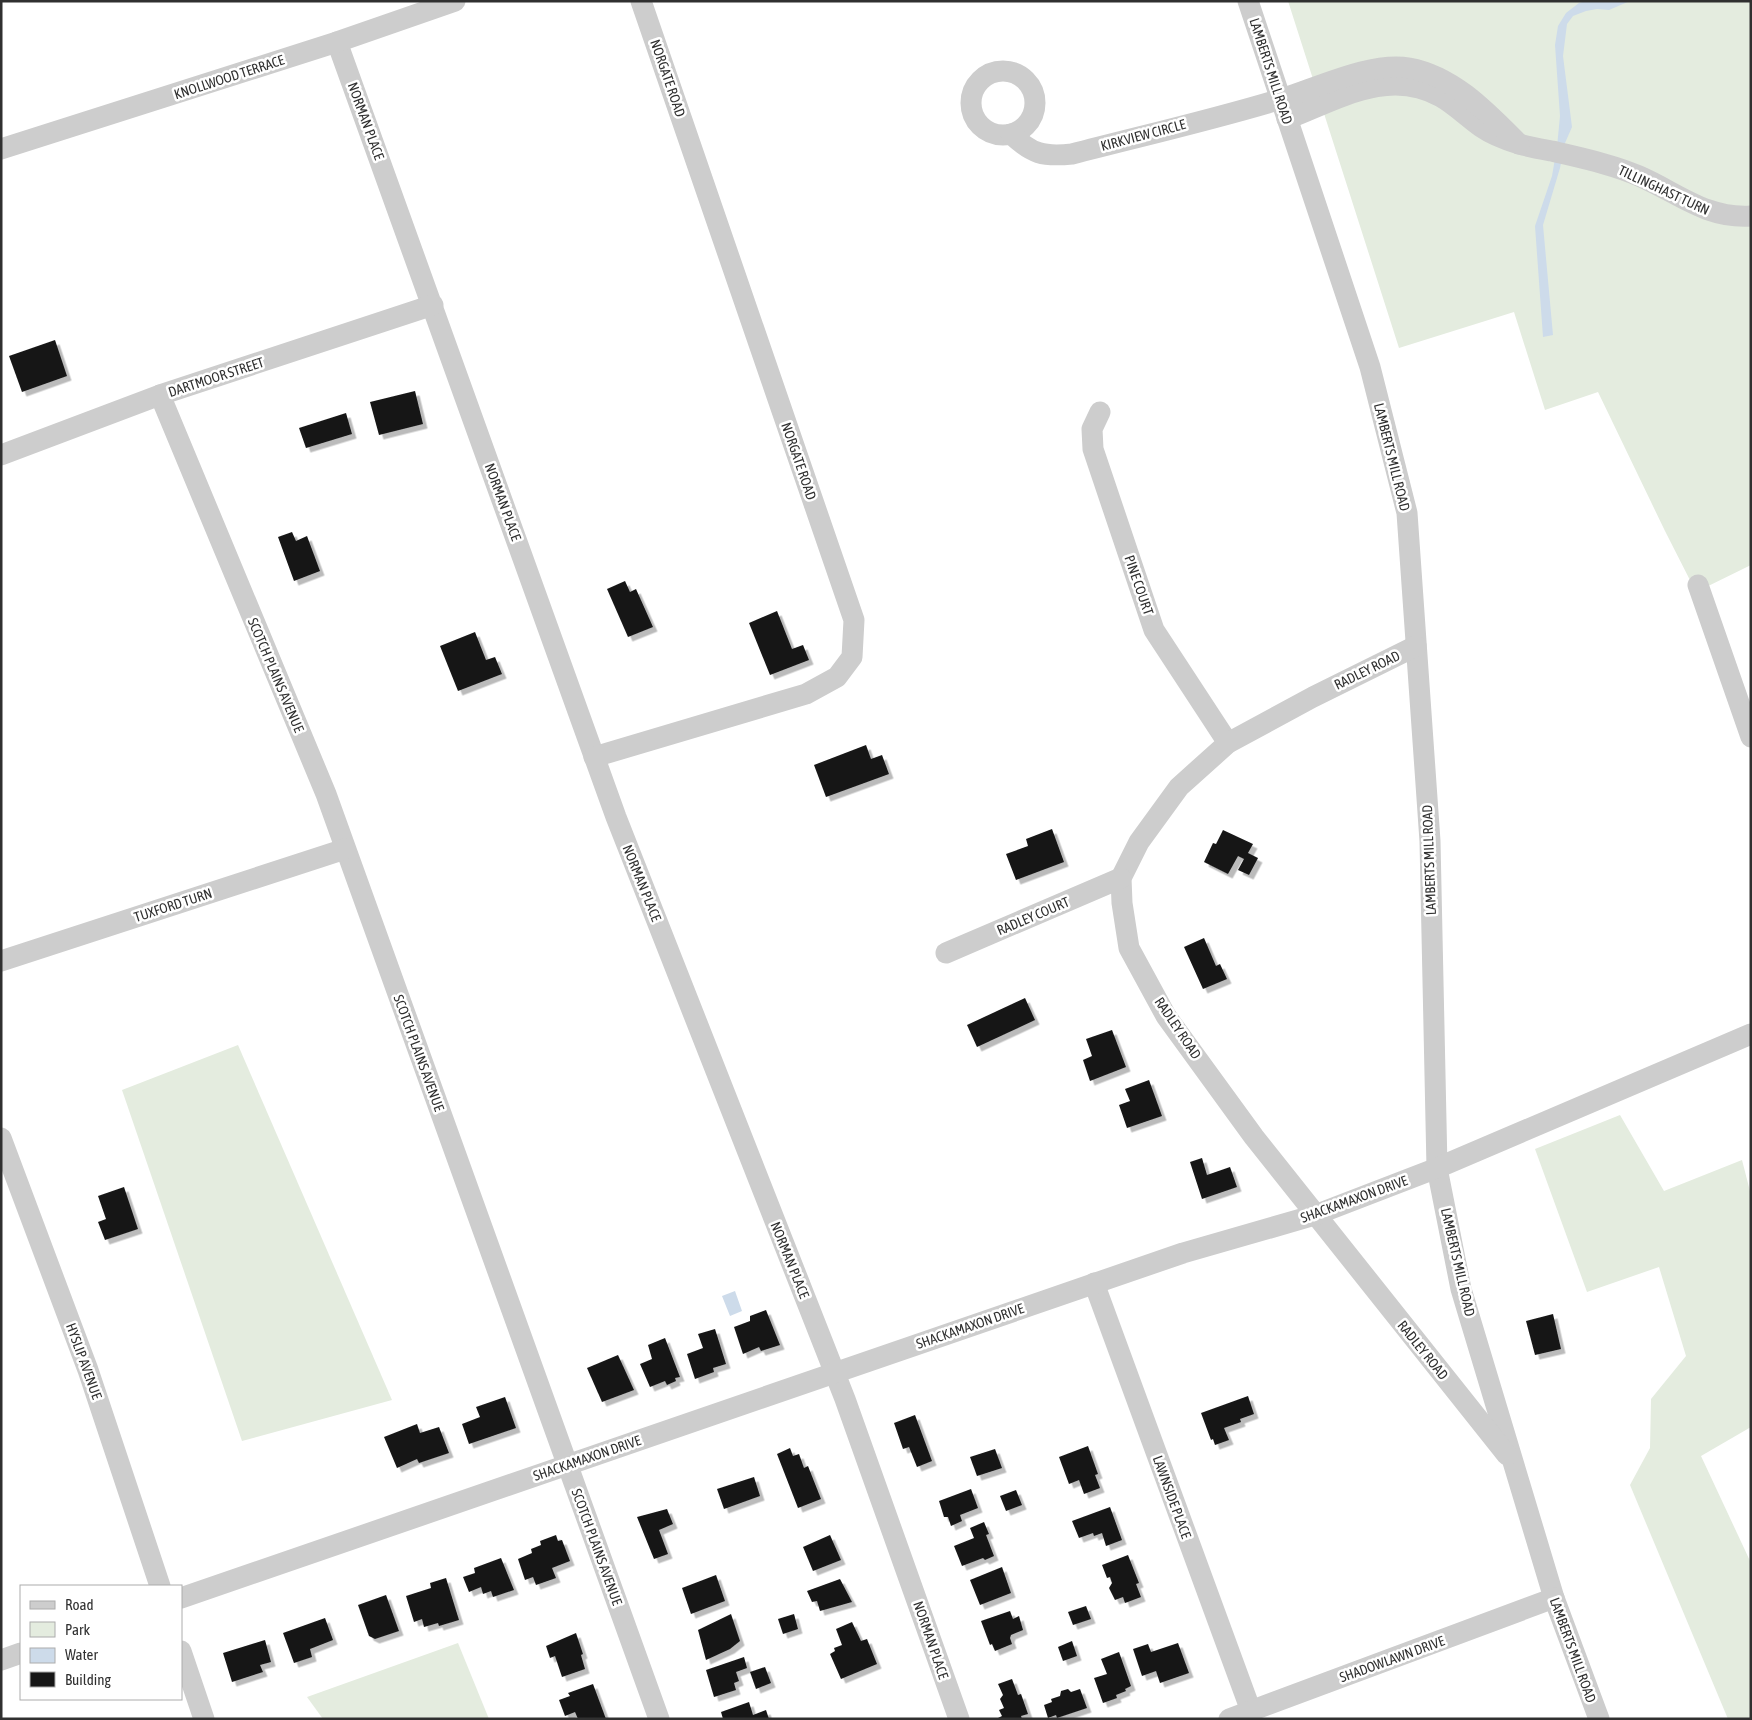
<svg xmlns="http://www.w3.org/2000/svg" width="1752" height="1720" font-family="'Asap Condensed',sans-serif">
  <defs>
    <filter id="shadow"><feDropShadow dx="4.5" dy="4.5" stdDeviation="0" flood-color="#0004"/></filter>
  </defs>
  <rect width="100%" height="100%" fill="#fff"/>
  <!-- green -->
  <g fill="#e4ecdf">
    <path d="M1288,1H1751V565L1696,592L1665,531L1598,392L1545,410L1514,312L1399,348Z"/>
    <path d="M238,1045L392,1400L242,1441L122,1090Z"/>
    <path d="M1620,1115L1664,1191L1742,1160L1751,1195V1427L1701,1456L1751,1563V1719H1728L1630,1485L1650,1448L1651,1399L1686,1356L1659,1267L1587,1292L1535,1149Z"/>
    <path d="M458,1643L489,1719H323L307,1697Z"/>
  </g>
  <!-- water -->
  <g fill="#cddbea">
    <path d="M1585,1H1630L1609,10L1597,9L1586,11L1573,16L1567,24L1563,56L1572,127L1565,143L1560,168L1543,225L1553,335L1543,337L1535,226L1552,176L1557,147L1560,116L1555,45L1558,26L1566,13L1579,3Z"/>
    <path d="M735,1291L742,1311L730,1316L722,1296Z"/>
  </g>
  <!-- building -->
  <g fill="#171717" filter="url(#shadow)">
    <path d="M55,340L67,376L22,392L9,356Z"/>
    <path d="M415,391L423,424L379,435L370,402Z"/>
    <path d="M346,413L352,434L306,448L299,428Z"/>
    <path d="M292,532L296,541L307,536L320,571L294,581L278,537Z"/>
    <path d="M625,581L630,592L636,589L653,627L628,637L607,589Z"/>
    <path d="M777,611L792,649L803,645L809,660L770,675L749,623Z"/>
    <path d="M475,632L486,660L495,657L502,674L458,691L440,646Z"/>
    <path d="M866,745L871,759L882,755L889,774L826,797L814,765Z"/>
    <path d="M1052,829L1064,862L1016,880L1006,854L1028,846L1026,839Z"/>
    <path d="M1223,830L1253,844L1248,853L1258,858L1249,875L1238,870L1244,859L1238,856L1228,874L1204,862L1213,843L1216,844Z"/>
    <path d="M1204,938L1216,966L1220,964L1227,979L1203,989L1184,947Z"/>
    <path d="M1025,998L1035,1020L977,1047L967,1025Z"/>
    <path d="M1112,1030L1126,1067L1090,1081L1083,1060L1092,1056L1086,1039Z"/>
    <path d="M1149,1080L1162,1116L1127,1128L1119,1105L1130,1101L1125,1089Z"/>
    <path d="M1202,1158L1207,1175L1230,1167L1237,1187L1202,1199L1190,1162Z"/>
    <path d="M124,1187L138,1229L105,1240L98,1222L106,1219L98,1196Z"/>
    <path d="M766,1310L780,1345L761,1351L759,1347L743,1354L734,1327L750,1321V1316Z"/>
    <path d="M1553,1314L1561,1349L1535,1355L1526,1321Z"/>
    <path d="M715,1329L726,1364L713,1368L714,1372L695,1379L687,1354L703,1348L698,1334Z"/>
    <path d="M665,1338L680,1377L675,1378L676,1381L667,1385L665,1381L650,1387L640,1364L652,1359L648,1345Z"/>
    <path d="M618,1355L634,1390L602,1402L587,1368Z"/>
    <path d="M1248,1396L1254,1414L1240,1419L1241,1422L1224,1428L1229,1440L1215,1445L1213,1439L1211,1440L1201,1413Z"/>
    <path d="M505,1397L516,1428L469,1444L462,1424L480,1417L476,1407Z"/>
    <path d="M915,1415L932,1461L917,1467L909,1447L903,1449L894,1423Z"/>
    <path d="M417,1424L420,1433L439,1427L449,1453L419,1463L417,1459L397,1468L384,1437Z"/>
    <path d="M1088,1446L1098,1474L1095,1475L1100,1488L1084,1494L1079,1480L1069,1484L1059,1457Z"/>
    <path d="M790,1448L793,1456L799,1454L804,1468L808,1466L821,1499L798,1508L777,1454Z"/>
    <path d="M995,1449L1002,1468L977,1476L970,1457Z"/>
    <path d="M754,1477L760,1496L724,1509L717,1489Z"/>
    <path d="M971,1489L978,1508L960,1515L962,1521L951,1526L948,1517H944L939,1501Z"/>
    <path d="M1016,1490L1022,1505L1006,1511L1000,1496Z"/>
    <path d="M1110,1507L1122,1540L1106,1546L1102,1533L1094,1536L1093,1533L1079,1538L1072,1521Z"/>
    <path d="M667,1509L673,1524L659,1530L668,1554L654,1559L637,1517Z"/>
    <path d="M984,1522L989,1534L986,1535L994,1556L985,1560L983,1558L962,1566L954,1546L974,1538L970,1528Z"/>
    <path d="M556,1535L558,1541L562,1540L570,1561L552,1568L556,1578L536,1585L533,1577L525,1580L518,1559L532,1553L531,1549L541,1545L540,1541Z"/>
    <path d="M830,1535L841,1560L813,1571L803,1547Z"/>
    <path d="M1128,1555L1139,1583L1136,1584L1141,1597L1125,1603L1123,1597L1115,1600L1109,1588L1112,1583L1110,1577L1107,1578L1102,1565Z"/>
    <path d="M501,1558L514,1590L493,1597L491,1591L483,1594L481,1587L469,1592L463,1577L475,1573L474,1568Z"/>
    <path d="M1002,1567L1011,1593L980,1605L970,1580Z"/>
    <path d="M716,1575L725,1601L691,1614L682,1588Z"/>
    <path d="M446,1578L459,1620L439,1626L438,1623L424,1627L422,1619L414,1622L406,1596L431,1588L430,1583Z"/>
    <path d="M840,1579L852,1602L820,1611L817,1601L812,1602L807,1591Z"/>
    <path d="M386,1595L399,1631L375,1639L369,1636L358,1605Z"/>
    <path d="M1086,1606L1091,1619L1073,1625L1068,1612Z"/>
    <path d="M1010,1611L1013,1619L1019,1616L1023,1630L1011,1635L1010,1638L1012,1644L995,1651L992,1644L990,1645L981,1621Z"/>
    <path d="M731,1614L740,1641L730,1649L706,1660L698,1630Z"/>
    <path d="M794,1614L798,1629L783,1634L778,1619Z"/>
    <path d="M325,1618L333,1640L310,1649L312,1657L294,1663L283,1633Z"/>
    <path d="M852,1622L861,1641L867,1639L877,1664L841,1679L830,1654L835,1651L834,1648L842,1645L836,1629Z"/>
    <path d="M576,1633L583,1654L581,1655L585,1669L562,1677L555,1656L550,1658L546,1646Z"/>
    <path d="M265,1640L271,1662L260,1665L263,1672L232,1682L223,1653Z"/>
    <path d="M1072,1641L1077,1656L1063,1661L1058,1647Z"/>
    <path d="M1178,1643L1189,1673L1160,1683L1156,1671L1142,1676L1133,1649L1148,1644L1151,1652Z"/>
    <path d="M1119,1652L1131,1686L1125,1689L1126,1691L1116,1695L1117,1698L1103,1703L1094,1678L1107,1674L1101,1659Z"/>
    <path d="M744,1657L747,1668L736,1672L739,1681L734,1683L736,1690L714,1697L706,1670Z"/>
    <path d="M765,1667L771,1683L756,1689L750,1672Z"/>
    <path d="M1012,1679L1018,1695L1021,1694L1028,1714L1021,1716L1022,1719H996L1002,1716L999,1710L1004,1708L1000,1699L1003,1695L998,1684Z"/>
    <path d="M593,1684L606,1719H578L575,1712L565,1716L559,1700L570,1696L568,1693Z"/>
    <path d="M1068,1689L1071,1692L1080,1689L1087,1708L1057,1718L1056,1715L1048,1718L1044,1705L1052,1702L1051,1699L1060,1696L1061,1691Z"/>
    <path d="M749,1702L753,1715L766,1710L769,1719H723L721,1712Z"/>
  </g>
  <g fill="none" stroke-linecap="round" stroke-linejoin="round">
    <!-- minor -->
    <g stroke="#cdcdcd" stroke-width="21">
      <path d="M1248,1L1370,367L1407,513L1430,841L1437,1168L1461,1289L1554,1598L1599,1719"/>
      <path d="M337,42L616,817L845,1399L959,1719"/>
      <circle cx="1003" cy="103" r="32"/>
      <path d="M1287,119C1337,100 1389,67 1441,97C1455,105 1467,117 1481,127C1491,134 1506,140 1519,144C1529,147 1541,149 1552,151C1581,158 1611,164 1639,176C1678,193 1706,219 1751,216"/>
      <path d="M1011,134C1032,154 1043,157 1072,154C1141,136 1212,120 1281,99C1317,88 1372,61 1409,68C1454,76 1488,113 1519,144"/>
      <path d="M1,149L337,42L455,1"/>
      <path d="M160,395L326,794L659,1719"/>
      <path d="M1100,412L1092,429L1093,449L1154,630L1228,743"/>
      <path d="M1,455L160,395L433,305"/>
      <path d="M1698,585L1751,737"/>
      <path d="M1416,646L1313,697L1228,743L1179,787L1139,842L1121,878L1122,903L1129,948L1166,1016L1254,1137L1507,1455"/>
      <path d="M594,757L806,694L837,677L852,657L854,620L641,1"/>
      <path d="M946,953L1121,878"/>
      <path d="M1,961L345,849"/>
      <path d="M1,1138L88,1370L160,1586"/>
      <path d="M1094,1283L1251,1711"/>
      <path d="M181,1598L1183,1253L1315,1215L1437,1168L1751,1034"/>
      <path d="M181,1651L204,1719"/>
      <path d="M1,1660L21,1653"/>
      <path d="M1229,1719L1554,1598"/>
    </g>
  </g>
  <g text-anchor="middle" stroke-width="5" stroke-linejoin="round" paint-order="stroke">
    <!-- street labels -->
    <g font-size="14" fill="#303030" stroke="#fff">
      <text transform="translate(1271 71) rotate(72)" y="5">LAMBERTS MILL ROAD</text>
      <text transform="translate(229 77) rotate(-18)" y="5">KNOLLWOOD TERRACE</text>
      <text transform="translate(668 78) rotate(71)" y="5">NORGATE ROAD</text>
      <text transform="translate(366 121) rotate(70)" y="5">NORMAN PLACE</text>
      <text transform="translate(1143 135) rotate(-15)" y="5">KIRKVIEW CIRCLE</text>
      <text transform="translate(1664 190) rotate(25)" y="5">TILLINGHAST TURN</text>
      <text transform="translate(216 377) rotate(-18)" y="5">DARTMOOR STREET</text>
      <text transform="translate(1392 457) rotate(76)" y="5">LAMBERTS MILL ROAD</text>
      <text transform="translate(799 461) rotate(71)" y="5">NORGATE ROAD</text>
      <text transform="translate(503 502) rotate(70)" y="5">NORMAN PLACE</text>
      <text transform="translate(1139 585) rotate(71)" y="5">PINE COURT</text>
      <text transform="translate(1367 670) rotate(-26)" y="5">RADLEY ROAD</text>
      <text transform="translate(276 675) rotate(67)" y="5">SCOTCH PLAINS AVENUE</text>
      <text transform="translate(1429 860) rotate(-92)" y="5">LAMBERTS MILL ROAD</text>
      <text transform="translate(642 883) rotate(68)" y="5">NORMAN PLACE</text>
      <text transform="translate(173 905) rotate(-18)" y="5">TUXFORD TURN</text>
      <text transform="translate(1033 916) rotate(-23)" y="5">RADLEY COURT</text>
      <text transform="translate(1178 1028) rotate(56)" y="5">RADLEY ROAD</text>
      <text transform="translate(419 1053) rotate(70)" y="5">SCOTCH PLAINS AVENUE</text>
      <text transform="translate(1354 1199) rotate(-20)" y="5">SHACKAMAXON DRIVE</text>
      <text transform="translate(790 1260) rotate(68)" y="5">NORMAN PLACE</text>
      <text transform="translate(1458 1262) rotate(77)" y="5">LAMBERTS MILL ROAD</text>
      <text transform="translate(970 1326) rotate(-19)" y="5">SHACKAMAXON DRIVE</text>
      <text transform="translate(1423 1350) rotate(51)" y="5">RADLEY ROAD</text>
      <text transform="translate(84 1361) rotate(70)" y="5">HYSLIP AVENUE</text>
      <text transform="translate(587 1458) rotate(-19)" y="5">SHACKAMAXON DRIVE</text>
      <text transform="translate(1172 1497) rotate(70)" y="5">LAWNSIDE PLACE</text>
      <text transform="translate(597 1547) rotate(70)" y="5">SCOTCH PLAINS AVENUE</text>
      <text transform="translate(931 1640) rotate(71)" y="5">NORMAN PLACE</text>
      <text transform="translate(1573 1650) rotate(70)" y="5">LAMBERTS MILL ROAD</text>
      <text transform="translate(1392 1659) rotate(-20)" y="5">SHADOWLAWN DRIVE</text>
    </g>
  </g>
  <!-- border -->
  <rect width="1752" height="1720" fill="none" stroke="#303030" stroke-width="5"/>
  <!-- legend -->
  <rect x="20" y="1585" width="162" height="115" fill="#ffffff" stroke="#acacac"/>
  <rect x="30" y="1601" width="25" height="8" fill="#cdcdcd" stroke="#acacac"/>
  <text x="65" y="1610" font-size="15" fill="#303030">Road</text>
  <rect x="30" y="1622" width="25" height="15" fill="#e4ecdf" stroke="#acacac"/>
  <text x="65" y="1635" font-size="15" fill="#303030">Park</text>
  <rect x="30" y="1648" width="25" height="15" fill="#cddbea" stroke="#acacac"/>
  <text x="65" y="1660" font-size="15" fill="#303030">Water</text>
  <rect x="30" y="1672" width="25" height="15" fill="#171717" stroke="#acacac"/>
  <text x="65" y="1685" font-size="15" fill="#303030">Building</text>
</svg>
